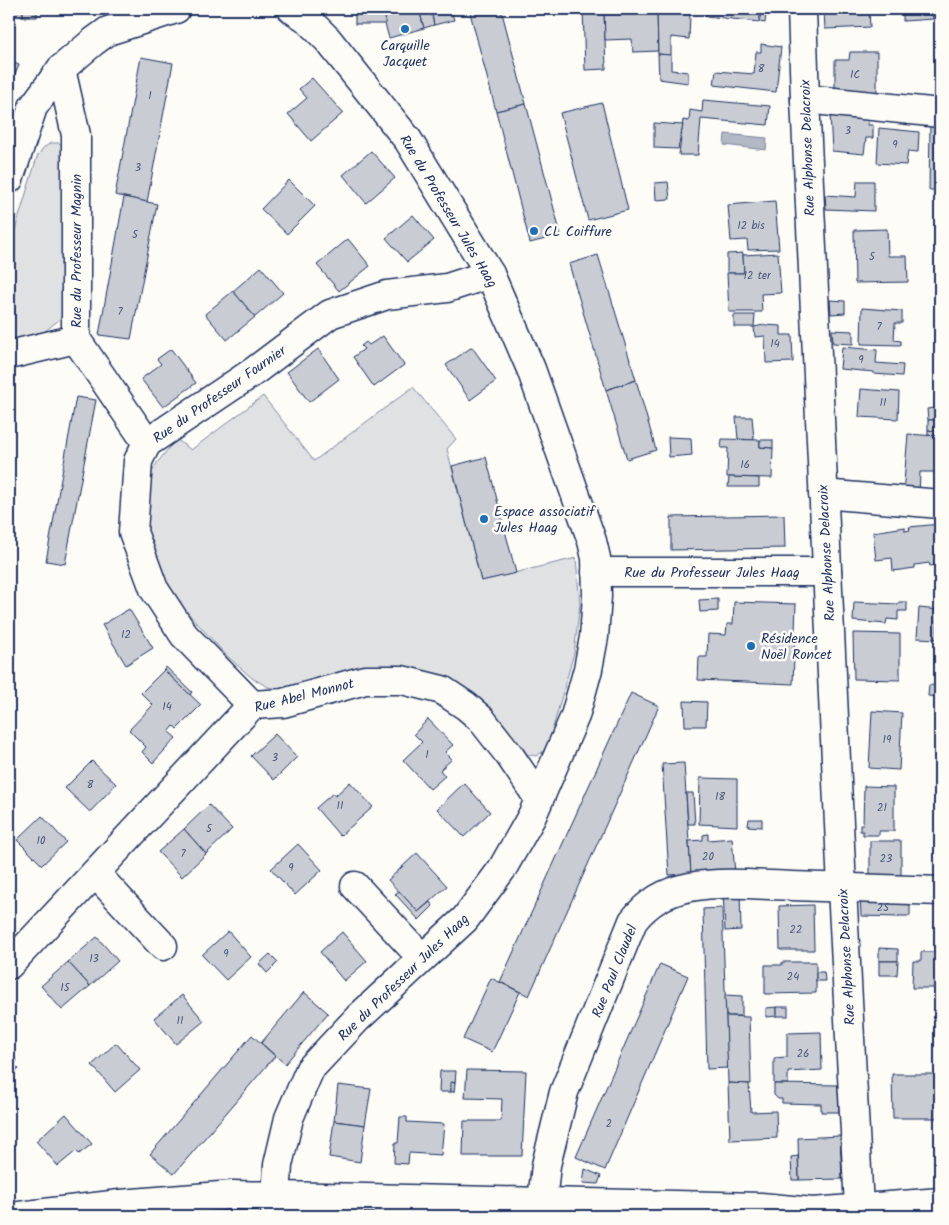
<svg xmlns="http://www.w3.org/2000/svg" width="949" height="1225" font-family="Kalam,sans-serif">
  <rect width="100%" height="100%" fill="#fdfcf7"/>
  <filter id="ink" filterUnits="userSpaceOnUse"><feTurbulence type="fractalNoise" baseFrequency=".02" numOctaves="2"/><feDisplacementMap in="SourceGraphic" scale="10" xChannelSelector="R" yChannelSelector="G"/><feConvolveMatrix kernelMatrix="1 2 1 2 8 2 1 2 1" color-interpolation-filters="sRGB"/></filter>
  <g filter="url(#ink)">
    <!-- green -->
    <g fill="#e0e1e3" stroke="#7e88a0">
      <path d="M51,143H59L65,147L66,308L60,319L45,331L27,342L9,343V250L37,157L43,148Z"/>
      <path d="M413,387L456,439L447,449L481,581L576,558L580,604L574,653L547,749L536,756L519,753L482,713L485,703L461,688L287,691L268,687L252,678L227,656L185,610L158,569L146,531V483L157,463L176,439L191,450L263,396L314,461Z"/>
    </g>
    <!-- water -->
    <path fill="#b3b8c5" stroke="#76819c" d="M725,134L767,138L766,150L724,145Z"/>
    <!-- building -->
    <g fill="#c9ccd3" stroke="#1b2f5e">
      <rect x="9" y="9" width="5" height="7"/>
      <path d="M14,9H37H23V17L14,16Z"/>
      <rect x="23" y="9" width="14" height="8"/>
      <rect x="355" y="9" width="31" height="15"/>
      <path d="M386,9H419L424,28L389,38L385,24Z"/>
      <path d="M419,9H431L434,25L424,28Z"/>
      <path d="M431,9H462L463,11L452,14L454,20L434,25Z"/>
      <path d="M469,9H501L526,104L496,111Z"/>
      <path d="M583,9H604L606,69L585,70Z"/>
      <path d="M604,9H690V14L657,9L658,51L633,52L632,39L605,40Z"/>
      <path d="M657,9L690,14L689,39L671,37V55L658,54Z"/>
      <path d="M707,9H767L766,14L761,13L759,22L706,16Z"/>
      <path d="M826,9H869L870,27L825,29L824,11Z"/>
      <path d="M903,9H932L933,19L903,21Z"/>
      <path d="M761,13L766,14L765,23L759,22Z"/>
      <path d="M761,44L781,47L776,92L714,85L716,71L754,74L756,52H761Z"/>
      <path d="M850,52H877V95H835V60H849Z"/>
      <path d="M658,54L671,55V70L688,72V83L659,79Z"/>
      <path d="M141,57L173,63L147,202L115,195Z"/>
      <path d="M9,61L19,65L9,87Z"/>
      <path d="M312,78L343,113L311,141L288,114L307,98L299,89Z"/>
      <path d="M703,100L770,106L768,125L701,119L698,155H679L683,120L689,121L690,110L702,112Z"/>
      <path d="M602,103L628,210L588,220L560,113Z"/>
      <path d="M526,104L561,235L530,243L496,111Z"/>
      <path d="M830,113L868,118V125H873V138H866L864,154L832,151Z"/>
      <path d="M654,123L683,125L678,149L654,148Z"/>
      <path d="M930,126H940V190H929Z"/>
      <path d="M879,128L919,132L918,152L908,151L906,165L877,163Z"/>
      <path d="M371,151L395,178L366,203L343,175Z"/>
      <path d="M289,180L315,206L287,234L261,209Z"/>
      <path d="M857,181H874V211L826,209L825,195L856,197Z"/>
      <path d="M668,182L670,199L656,200L655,183Z"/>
      <path d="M124,197L157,204L131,339L99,335Z"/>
      <path d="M775,201L779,249L748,250L747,240L731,241L728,205Z"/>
      <path d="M413,215L434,240L407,262L386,238Z"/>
      <path d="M887,229L888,256H907L908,282L855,283L854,230Z"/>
      <path d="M348,239L370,266L339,291L317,265Z"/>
      <path d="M743,253L744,273H727V254Z"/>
      <path d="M778,253L781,293L761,294L762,312H729L727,273H744L743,255Z"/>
      <path d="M598,255L636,380L606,390L569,264Z"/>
      <path d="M261,267L283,293L255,317L233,291Z"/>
      <path d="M233,291L255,317L227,340L205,314Z"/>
      <path d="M830,300L845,301V313L831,314Z"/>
      <path d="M862,308L902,311V323H895L894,340L901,341V345L861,344Z"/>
      <path d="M734,315H755L754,327H734Z"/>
      <path d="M764,325L781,326V335H792L793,362L766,363L765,336L755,337L754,327Z"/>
      <path d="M832,330L853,331V344L833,343Z"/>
      <path d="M383,336L404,365L374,387L353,357L364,349L361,346L366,342L369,345Z"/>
      <path d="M472,347L496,381L470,400L446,365Z"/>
      <path d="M842,347L877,350L876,363L903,365L902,376L874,374V372L840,369Z"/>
      <path d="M171,349L196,383L163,407L141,379L161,364L157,359Z"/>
      <path d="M318,349L339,379L309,402L287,372Z"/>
      <path d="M636,380L656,450L627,459L606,390Z"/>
      <path d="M861,389L899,392L898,419L859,417Z"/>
      <path d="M76,397L96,400L65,564L46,561Z"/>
      <path d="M934,408L935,420H928L927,409Z"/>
      <path d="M736,417H752L754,440L738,439Z"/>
      <path d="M928,420H935V431L928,430Z"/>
      <path d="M928,430L935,431V436L928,435Z"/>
      <path d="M908,434L935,436L937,472H920L919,496L903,494Z"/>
      <path d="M935,436L940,437V482H938Z"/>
      <path d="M668,437L691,438L692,455L669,457Z"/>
      <path d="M722,439L760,440V447L773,448L772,478L727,477L728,448H721Z"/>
      <path d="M760,440H773V448L760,447Z"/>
      <path d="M486,457L516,573L481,581L452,466Z"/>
      <path d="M729,477L759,478V487H728Z"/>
      <path d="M784,515L785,548L671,550V517Z"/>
      <path d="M940,524V564L930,566L929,563L915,565V568L893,571L892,558L876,560L873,532L905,527V531L910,530L909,527Z"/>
      <path d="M718,599V611L700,612L699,600Z"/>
      <path d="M734,602L796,604L793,684L698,680L699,657H707L708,634L726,635L727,624H733Z"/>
      <path d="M854,602L898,604L899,602H907V611H898V620L887,619L886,624L853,621Z"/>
      <path d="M919,608L939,610L937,639L917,638Z"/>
      <path d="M129,609L153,648L126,665L102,625Z"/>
      <path d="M853,633L900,634V680L854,679Z"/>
      <path d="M166,667L192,692L190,695L164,670Z"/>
      <path d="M164,670L201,705L177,729L174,726L169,732L176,738L153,763L142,752L146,747L129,730L153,705L141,693Z"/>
      <path d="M929,685L940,686V697L928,696Z"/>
      <path d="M631,693L659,706L529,996L500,982Z"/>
      <path d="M684,701L707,702L706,726H685Z"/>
      <path d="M872,711L902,713L899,770L869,768Z"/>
      <path d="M428,719L453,745L445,752L452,759L440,770L445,776L430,789L403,760L422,742L414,734Z"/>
      <path d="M275,734L297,757L274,780L251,756Z"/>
      <path d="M92,761L116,784L90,812L65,788Z"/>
      <path d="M684,763L691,874L669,875L662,764Z"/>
      <path d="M700,778L737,779V826L699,824Z"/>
      <path d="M350,782L373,807L340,836L316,808L333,793L335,796Z"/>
      <path d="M464,783L490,812L464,837L437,809Z"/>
      <path d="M864,786L894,787V831H879V835H863V831H860V825H863Z"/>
      <path d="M686,793H693L695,824H688Z"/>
      <path d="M209,805L232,829L206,854L184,829Z"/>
      <path d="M42,816L66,842L42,865L17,840Z"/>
      <path d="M749,819H762V827L748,826Z"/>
      <path d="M184,829L206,854L182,877L158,852Z"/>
      <path d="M708,834V840L732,838L735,874H691L689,841L703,840V835Z"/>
      <rect x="870" y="841" width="31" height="37"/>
      <path d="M298,844L322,870L295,895L271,869Z"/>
      <path d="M417,853L447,886L418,912L388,880Z"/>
      <path d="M399,891L418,912L430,902L433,906L419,920L395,894Z"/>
      <path d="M723,891H740L741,930L725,931Z"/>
      <path d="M860,896L910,898V916H898V917L861,916Z"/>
      <path d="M813,905L814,950H780L779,906Z"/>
      <path d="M722,908L728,1068L707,1069L703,909Z"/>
      <path d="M228,931L251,957L226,980L202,955Z"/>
      <path d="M342,932L367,961L344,981L320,952Z"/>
      <path d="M97,937L118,961L90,986L68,962Z"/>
      <path d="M879,948L898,949V961H879Z"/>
      <path d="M921,952H940V988H912L913,961H921Z"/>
      <path d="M270,954L278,962L267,973L259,964Z"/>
      <path d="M879,961H898L897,975H879Z"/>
      <path d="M68,962L90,986L62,1010L41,986Z"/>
      <path d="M782,962H816V993L765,994V965H782Z"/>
      <path d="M660,964L688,976L605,1170L576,1157Z"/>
      <path d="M816,972H824L825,981H816Z"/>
      <path d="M491,978L520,992L492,1052L463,1039Z"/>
      <path d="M304,992L328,1013L285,1064L261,1043Z"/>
      <path d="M182,995L204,1021L176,1044L154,1018Z"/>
      <path d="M725,995L742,996V1016H726Z"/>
      <path d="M777,1007V1016L766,1017V1008Z"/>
      <rect x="777" y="1007" width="11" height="9"/>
      <path d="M726,1016L749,1017L751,1084L728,1083Z"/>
      <path d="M821,1032L822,1070L788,1072V1084H774V1058L787,1057V1033Z"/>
      <path d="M252,1035L275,1056L174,1174L150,1154Z"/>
      <path d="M116,1043L140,1070L115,1092L92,1065Z"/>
      <path d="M9,1053L17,1061L14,1065L19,1069L9,1079Z"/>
      <path d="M467,1070L526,1071L522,1156H463L464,1121H501L502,1099L465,1098Z"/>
      <path d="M440,1071H456L455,1083L451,1082V1092H439Z"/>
      <path d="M892,1074H940V1118H893Z"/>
      <path d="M451,1082L455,1083L454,1092H451Z"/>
      <path d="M728,1083L749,1084L751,1112L776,1111L777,1138L730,1140Z"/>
      <path d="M774,1084L838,1085L839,1112H821V1104L782,1103V1099H778L774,1095Z"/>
      <path d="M338,1085L371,1089L365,1125L334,1121Z"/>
      <path d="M66,1114L92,1144L79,1154L76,1151L58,1166L36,1141Z"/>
      <path d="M400,1117H407V1122L444,1124L441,1155L409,1153L408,1164L394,1163L395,1143H398Z"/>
      <path d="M334,1121L365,1125L360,1162L329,1157Z"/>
      <path d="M840,1136L842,1179L799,1180L798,1138Z"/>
      <path d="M798,1156L799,1180H792L791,1157Z"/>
      <path d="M585,1169L601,1176L598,1184L583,1183Z"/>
    </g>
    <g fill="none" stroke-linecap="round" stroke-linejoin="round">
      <defs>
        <g id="minor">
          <path d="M802,9L805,99L842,888L859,1207L861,1216"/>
          <path d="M61,69L76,135V339L147,443"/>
          <path d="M805,99L940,113"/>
          <path d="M9,179L33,107L61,69L93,42L108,31L176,9"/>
          <path d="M9,355L76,339"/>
          <path d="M823,494L940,504"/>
          <path d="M596,572H827"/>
          <path d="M252,705L184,635L154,589L133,532L138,461L147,443L253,372L330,314L387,295L447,288L490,274"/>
          <path d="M95,873L163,946"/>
          <path d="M355,886L422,958"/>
          <path d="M9,965L252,705L283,703L365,680H402L442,690L466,706L481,719L510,756L539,799"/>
          <path d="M542,1202L546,1165L564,1092L633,921C648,902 665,892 690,887C722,881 760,885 792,886C842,888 891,889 940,891"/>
          <path d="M275,1216L278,1165L289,1118L310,1069L358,1018L465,919L502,869L532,816L575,716L588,669L594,637L597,596L596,558L592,541L531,369L490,274L408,140L328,40L306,18L292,9"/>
        </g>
        <path id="major" d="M19,1216L120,1204L233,1195L761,1207L813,1212L940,1202"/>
      </defs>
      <!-- minor casing -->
      <use href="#minor" stroke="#1b2f5e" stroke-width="31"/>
      <!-- major casing -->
      <use href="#major" stroke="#1b2f5e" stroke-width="31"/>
      <!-- minor -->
      <use href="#minor" stroke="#fdfcf7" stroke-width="28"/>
      <!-- major -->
      <use href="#major" stroke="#fdfcf7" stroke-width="28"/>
    </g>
  </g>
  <!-- markers -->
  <g fill="#1f6fb2" stroke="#fdfcf7" stroke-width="2">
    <circle cx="405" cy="29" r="5"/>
    <circle cx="534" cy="231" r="5"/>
    <circle cx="484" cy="519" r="5"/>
    <circle cx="751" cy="646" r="5"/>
  </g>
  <g text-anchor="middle" stroke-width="5" stroke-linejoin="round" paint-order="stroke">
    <!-- number labels -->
    <g font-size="11" fill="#46567b">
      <text x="761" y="72">8</text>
      <text x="855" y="78">1C</text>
      <text x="150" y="99">1</text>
      <text x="848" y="134">3</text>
      <text x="895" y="148">9</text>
      <text x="138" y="171">3</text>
      <text x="751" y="229">12 bis</text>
      <text x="135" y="238">5</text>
      <text x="872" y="260">5</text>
      <text x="757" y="279">12 ter</text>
      <text x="120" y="315">7</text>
      <text x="879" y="330">7</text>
      <text x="775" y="347">14</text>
      <text x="861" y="363">9</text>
      <text x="883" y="406">11</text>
      <text x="745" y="468">16</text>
      <text x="126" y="638">12</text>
      <text x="167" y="710">14</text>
      <text x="887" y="743">19</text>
      <text x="427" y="758">1</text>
      <text x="275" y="761">3</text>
      <text x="90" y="788">8</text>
      <text x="720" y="800">18</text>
      <text x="340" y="809">11</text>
      <text x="882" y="811">21</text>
      <text x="209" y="832">5</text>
      <text x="41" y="844">10</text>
      <text x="183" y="857">7</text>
      <text x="708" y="860">20</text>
      <text x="886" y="862">23</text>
      <text x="291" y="871">9</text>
      <text x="883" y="911">25</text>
      <text x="796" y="933">22</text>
      <text x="226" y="957">9</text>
      <text x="94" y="962">13</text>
      <text x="793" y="980">24</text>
      <text x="65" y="991">15</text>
      <text x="180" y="1024">11</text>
      <text x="803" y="1057">26</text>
      <text x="609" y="1127">2</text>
    </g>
    <!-- poi labels -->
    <g font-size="14" fill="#1b2f5e" stroke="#fdfcf7" text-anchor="start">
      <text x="405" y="50" text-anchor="middle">Carquille<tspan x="405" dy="16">Jacquet</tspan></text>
      <text x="544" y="236">CL Coiffure</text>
      <text x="494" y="516">Espace associatif<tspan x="494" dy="16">Jules Haag</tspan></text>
      <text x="761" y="643">Résidence<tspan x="761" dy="16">Noël Roncet</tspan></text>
    </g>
    <!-- street labels -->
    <g font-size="14" fill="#1b2f5e" stroke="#fdfcf7">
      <text transform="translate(807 148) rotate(-92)" y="5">Rue Alphonse Delacroix</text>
      <text transform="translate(449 211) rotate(59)" y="5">Rue du Professeur Jules Haag</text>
      <text transform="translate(76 251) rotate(-90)" y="5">Rue du Professeur Magnin</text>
      <text transform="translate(219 394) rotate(-35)" y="5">Rue du Professeur Fournier</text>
      <text transform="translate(826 553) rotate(-93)" y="5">Rue Alphonse Delacroix</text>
      <text x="712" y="577">Rue du Professeur Jules Haag</text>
      <text transform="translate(304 695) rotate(-14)" y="5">Rue Abel Monnot</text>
      <text transform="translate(846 957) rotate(-93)" y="5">Rue Alphonse Delacroix</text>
      <text transform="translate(614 971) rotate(-68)" y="5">Rue Paul Claudel</text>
      <text transform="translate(403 977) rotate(-44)" y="5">Rue du Professeur Jules Haag</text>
    </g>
  </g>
  <!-- margin -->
  <rect width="949" height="1225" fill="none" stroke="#fdfcf7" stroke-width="30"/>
  <rect x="15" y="15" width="919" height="1195" fill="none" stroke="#1b2f5e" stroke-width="2" filter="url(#ink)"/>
</svg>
